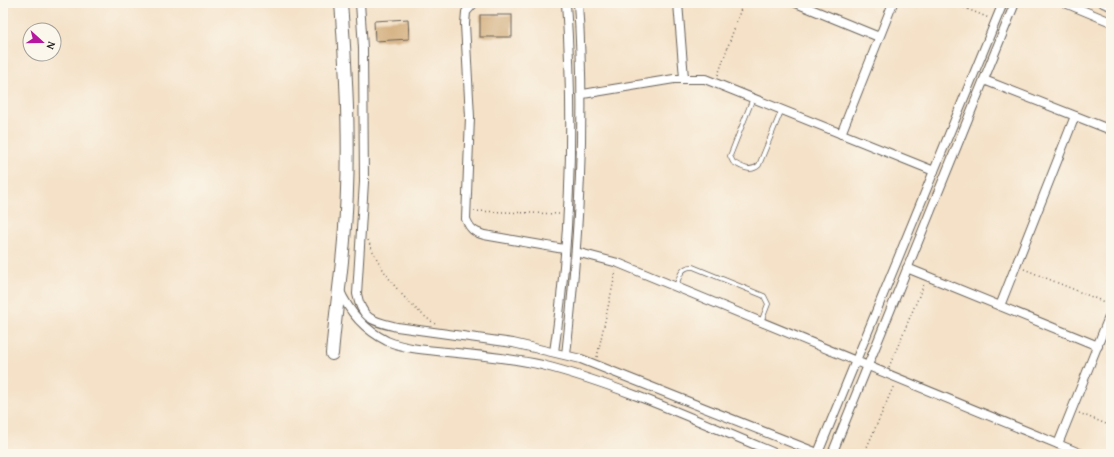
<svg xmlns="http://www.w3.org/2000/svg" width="1114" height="457" font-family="'Gentium Book Plus',serif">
  <rect width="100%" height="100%" fill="#fbf7ec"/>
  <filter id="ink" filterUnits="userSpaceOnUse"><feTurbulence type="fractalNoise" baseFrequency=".025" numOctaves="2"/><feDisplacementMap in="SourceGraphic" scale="8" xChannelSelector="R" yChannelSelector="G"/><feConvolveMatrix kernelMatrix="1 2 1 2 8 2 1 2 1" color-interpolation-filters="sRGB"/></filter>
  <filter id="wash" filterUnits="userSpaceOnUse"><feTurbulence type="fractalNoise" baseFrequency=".012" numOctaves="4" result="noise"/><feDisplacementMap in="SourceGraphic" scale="16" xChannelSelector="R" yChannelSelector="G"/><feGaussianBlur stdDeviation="0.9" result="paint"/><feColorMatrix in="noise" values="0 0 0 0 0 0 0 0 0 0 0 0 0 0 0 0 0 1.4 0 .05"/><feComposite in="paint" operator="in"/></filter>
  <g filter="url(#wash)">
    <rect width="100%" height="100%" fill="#f4e1c7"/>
    <g id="blocks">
      <!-- building -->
      <g fill="#d0a976">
        <rect x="480" y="15" width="32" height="22"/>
        <path d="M408,19L409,39L375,41L374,21Z"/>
      </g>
    </g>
  </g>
  <g filter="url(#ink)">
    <use href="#blocks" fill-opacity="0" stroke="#686158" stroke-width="1"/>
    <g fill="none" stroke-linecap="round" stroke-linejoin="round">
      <defs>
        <g id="lane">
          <path d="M753,98L730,156L733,162C741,167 751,173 759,165L782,109"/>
          <path d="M676,287C679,277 681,266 693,267L764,296L768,304L761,322"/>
        </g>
        <g id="street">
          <path d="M360,3L363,48L364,182L357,294C362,320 373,321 397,327L513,343L581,359L820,454"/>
          <path d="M474,3L466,12L465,24L470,117L466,219C470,229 474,232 484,235L564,249"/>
          <path d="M678,3L684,78"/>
          <path d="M796,3L879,37"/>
          <path d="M1065,3L1111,22"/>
          <path d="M1103,3L1111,6"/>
          <path d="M984,80L1111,130"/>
          <path d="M583,94L674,79H705L934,171"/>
          <path d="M841,134L893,3"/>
          <path d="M576,252L618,263L1082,454"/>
          <path d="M907,268L1098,346"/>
          <path d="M339,289C349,312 365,330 387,341C406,349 427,350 447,352C479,355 511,358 542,365C621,385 702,423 777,454"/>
          <path d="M1000,306L1075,116"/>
          <path d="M554,352C571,236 574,119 566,3"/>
          <path d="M566,355C579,237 586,121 578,3"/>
          <path d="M1058,444L1111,312"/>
          <path d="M818,453L1003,3"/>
          <path d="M832,454L1015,3"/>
        </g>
        <path id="secondary" d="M332,354C335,316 341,278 344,240C351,161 347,81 341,3"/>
      </defs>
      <!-- lane casing -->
      <use href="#lane" stroke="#686158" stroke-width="5.5"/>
      <!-- street casing -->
      <use href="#street" stroke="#686158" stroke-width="10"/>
      <!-- secondary casing -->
      <use href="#secondary" stroke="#686158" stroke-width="14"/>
      <!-- path -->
      <g stroke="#686158" stroke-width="1.5" stroke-dasharray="1 3" stroke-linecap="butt">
        <path d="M953,3L989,18"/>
        <path d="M718,75L743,3"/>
        <path d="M474,211L560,214"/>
        <path d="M368,240C381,273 406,304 435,324"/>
        <path d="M1024,269L1109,304"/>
        <path d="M597,357L616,271"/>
        <path d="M889,367L924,284"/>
        <path d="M1079,413L1111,426"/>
        <path d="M864,454L894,385"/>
      </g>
      <!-- lane -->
      <use href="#lane" stroke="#fff" stroke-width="4"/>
      <!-- street -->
      <use href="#street" stroke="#fff" stroke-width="8"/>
      <!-- secondary -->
      <use href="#secondary" stroke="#fff" stroke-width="12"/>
    </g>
  </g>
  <!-- margin -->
  <rect width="1114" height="457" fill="none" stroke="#fbf7ec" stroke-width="16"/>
  <!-- north arrow -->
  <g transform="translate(42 42) rotate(111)"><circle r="19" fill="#fbf7ec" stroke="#a29f99"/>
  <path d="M0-3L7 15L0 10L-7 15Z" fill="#b5179e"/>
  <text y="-6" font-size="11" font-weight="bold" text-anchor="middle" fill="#1c1c1c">N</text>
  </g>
</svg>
